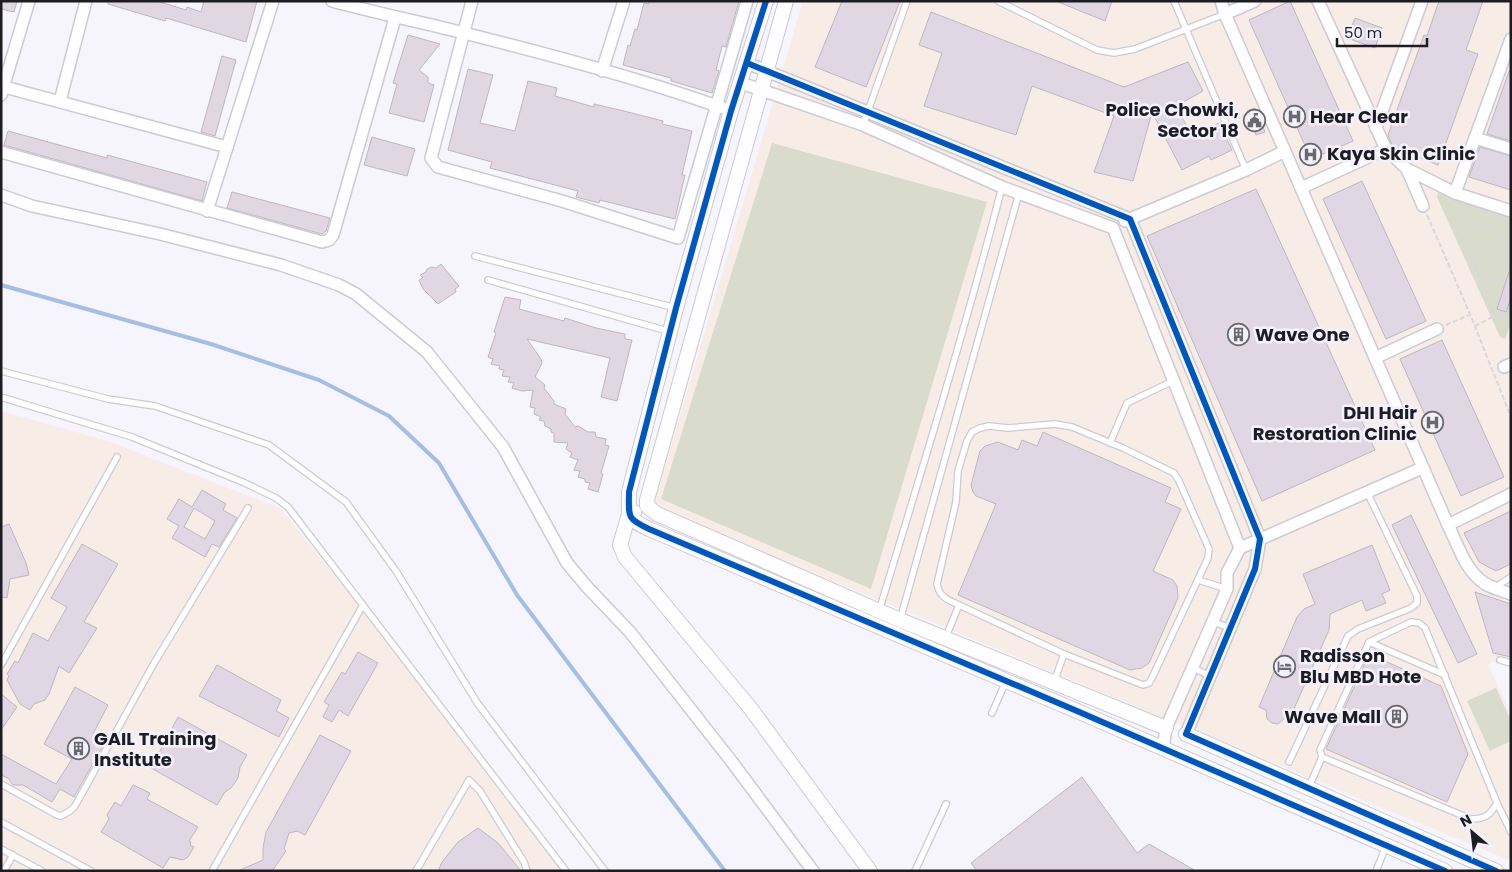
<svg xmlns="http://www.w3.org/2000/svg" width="1512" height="872" font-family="Poppins,sans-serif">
  <rect width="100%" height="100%" fill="#f6f4fc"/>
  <!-- commercial -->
  <g fill="#f8ece7">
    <path d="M803,1H1511V668L1493,662L1488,664L1511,715V861L653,507Z"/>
    <path d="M1,411L108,441L280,508L368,617L562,871H1Z"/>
  </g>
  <!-- green -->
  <g fill="#d9dccc">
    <path d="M772,143L987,202L871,589L661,499Z"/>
    <path d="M1438,193L1511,218V323L1505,339L1500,337L1437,197Z"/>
    <path d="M1496,688L1511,721V741L1490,751L1467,701Z"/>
  </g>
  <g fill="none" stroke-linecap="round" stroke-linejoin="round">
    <!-- stream -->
    <path stroke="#a5bfe4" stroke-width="4" d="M1,285L211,344L319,380L389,416L439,463L517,595L725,871"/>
  </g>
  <!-- building -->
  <g fill="#e1d7e4" stroke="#bcb8be" fill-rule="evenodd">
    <path d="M1,1H17L14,12L1,9Z"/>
    <path d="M108,1H157L186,10L187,7L201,12L204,1H257L246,42L166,18L165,21L108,4Z"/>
    <path d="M649,1H739L726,47L722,46L716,70L719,71L712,93L671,81V78L623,65L628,45L630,46L635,29L637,30L644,3L649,4Z"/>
    <path d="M842,1H900L866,87L815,67Z"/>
    <path d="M1056,1H1112L1105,21Z"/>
    <path d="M1290,1L1353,141L1311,159L1249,20Z"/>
    <path d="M1439,1H1483L1466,50L1478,54L1438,165L1397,149L1392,145L1388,135L1424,35L1427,36Z"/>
    <path d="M931,12L1124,87L1188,62L1203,91L1176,106L1192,136L1219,123L1232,150L1211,160L1209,156L1182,170L1152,112L1133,181L1094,172L1114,116L1032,86L1016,135L924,106L942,53L919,45Z"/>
    <path d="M1355,18L1382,28L1375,48L1347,38Z"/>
    <path d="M408,35L440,44L419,70L428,77V83L434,85L424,122L389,113L397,84L393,83Z"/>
    <path d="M222,56L236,60L215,136L201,132Z"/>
    <path d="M468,69L493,75L480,123L515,131L528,81L557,88L555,96L594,107V104L624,111L663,121L662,124L692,131L682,175H685L675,219L600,200L599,203L576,197L578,191L490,168L492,162L448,150Z"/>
    <path d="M1509,71H1511V141L1487,134Z"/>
    <path d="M1255,108L1265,132L1256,135L1247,111Z"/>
    <path d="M8,131L107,158V155L207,182L202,201L4,145Z"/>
    <path d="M372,137L415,149L407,176L364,165Z"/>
    <path d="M1480,147L1511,156V190L1469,177Z"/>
    <path d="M1362,181L1426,321L1386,339L1323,199Z"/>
    <path d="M1256,189L1375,450L1262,501L1147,236Z"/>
    <path d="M232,192L330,218L326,231L322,234L227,208Z"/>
    <path d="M441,264L459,286L455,289L456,292L438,304L423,289L419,280L423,278L420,275L426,272L427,269L432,267L436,268Z"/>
    <path d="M1509,272H1511V298L1506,312L1497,309Z"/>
    <path d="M505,297L521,300L519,309L564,321L565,318L596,328L625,334V339L632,340L617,401L601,397L610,358L527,339L541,359L542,363L535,377L545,385L544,388L554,401V404L566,409L565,414L575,427L578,426L588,432H595L596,437L606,439L605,445L609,446L601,473L603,474L598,492L588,489L590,483L585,482V479L578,477L580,471L574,470L578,460L570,457L572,453L566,449L568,443L554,442V433L551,432V429L545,426L544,421L539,420L541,417L534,414L535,408L530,407L533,390L522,391L512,388L514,383L508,382L510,377L502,376L504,370L499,369L500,366L491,364L493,359L488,357L496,333L494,332Z"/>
    <path d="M1442,340L1504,477L1461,496L1400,359Z"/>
    <path d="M1043,432L1171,488L1165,502L1181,509L1153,571L1173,580L1177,586L1178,598L1149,663L1142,668L1130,670L958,595L996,504L976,496L973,492L971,485L980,451L985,446L998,442L1018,450L1022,440L1037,446Z"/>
    <path d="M202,490L226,504L223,510L237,518L219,547L212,544L205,557L172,538L179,526L167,519L179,499L192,507ZM194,508L215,521L205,539L184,527Z"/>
    <path d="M1511,511V564L1496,571L1479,562L1464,533Z"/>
    <path d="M1411,515L1477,654L1458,663L1392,525Z"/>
    <path d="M9,524L26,563L29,575L10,579L7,598L1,597V527Z"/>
    <path d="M82,544L118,564L84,622L97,628L69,673L59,666L49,694L45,700L34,704L30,710L20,704L7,680L9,676L7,674L15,661L18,663L33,633L48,641L67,607L51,598Z"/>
    <path d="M1372,545L1390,590L1382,594L1386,603L1366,611L1362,600L1330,614L1329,630L1289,720L1285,718L1278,724L1272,723L1267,719L1266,710L1259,707L1297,617L1304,609L1315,604L1303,574Z"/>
    <path d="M1475,592L1511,604V657L1493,653Z"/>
    <path d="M358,652L378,663L348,716L339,710L332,722L323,717L329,705L324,702L342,672L345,674Z"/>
    <path d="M1369,654L1441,686L1468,754L1447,802L1326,749Z"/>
    <path d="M217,665L281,700L276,711L289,718L279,737L199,696Z"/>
    <path d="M75,687L108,705L93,734L106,740L74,797L60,789L52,802L23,785H13L8,778L1,775V754L56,784L72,759L44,744Z"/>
    <path d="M1,694L17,707L1,730Z"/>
    <path d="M178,717L247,755L240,767L238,778L231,788L225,792L217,805L151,768Z"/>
    <path d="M320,735L351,751L305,835L297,831L289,833L284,849L286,851L272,871H238L263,860V848L266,832Z"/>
    <path d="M1082,777L1137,853L1149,844L1196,871H977L971,863Z"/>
    <path d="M133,785L150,793L147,799L198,827L189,841L191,842L190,845L194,847L188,857L183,860L170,857L163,868L101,832L109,819L107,815L115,802L121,806Z"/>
    <path d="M478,828L498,843L521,871H438L442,862L458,842Z"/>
  </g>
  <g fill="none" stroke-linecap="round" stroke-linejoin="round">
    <defs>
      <g id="service">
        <path d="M998,1L1097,50L1114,53L1135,49L1225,14"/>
        <path d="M1174,1L1246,170"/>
        <path d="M863,125L907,1"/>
        <path d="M475,256L676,308"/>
        <path d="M488,280L671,332"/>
        <path d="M1,371L108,399L155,406L269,445L346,502L396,571L478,704L605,871"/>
        <path d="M1,397L132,437L245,483L276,498L288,507L566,871"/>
        <path d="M1110,443L1127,403L1173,381"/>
        <path d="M1198,580L1227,589"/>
        <path d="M1494,588L1511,577"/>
        <path d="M879,611C922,470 965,330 1002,187"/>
        <path d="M900,620L1019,193"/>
        <path d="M1213,622L1231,628"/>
        <path d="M1411,622L1419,623L1425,628L1497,803C1490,815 1486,819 1471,819L1322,757L1320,750L1369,642Z"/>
        <path d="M945,639L959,605C947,599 940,598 937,584L956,502L958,471L967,441L972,432L980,428L989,426L1008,428L1055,424L1072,427L1123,448L1174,473L1179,481L1209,549L1208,558L1152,678L1149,683L1143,685L1064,654L959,605"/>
        <path d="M1369,642L1445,675"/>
        <path d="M1500,660L1511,663"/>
        <path d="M1,665L117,457"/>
        <path d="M1193,668L1211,676"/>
        <path d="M1054,682L1064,654"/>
        <path d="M992,713L1006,681"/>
        <path d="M1289,762L1348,636L1358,629L1411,608L1417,603V596L1367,492"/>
        <path d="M1,784L57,815L61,816L70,811L75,806L153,665L248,508"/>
        <path d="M1309,787L1322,757"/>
        <path d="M1497,803L1511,832"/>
        <path d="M1,822L91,871"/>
        <path d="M1,849L42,871"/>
        <path d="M4,871L13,855"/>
        <path d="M212,871L363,605"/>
        <path d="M416,871L469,780L480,791L524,862L527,871"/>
        <path d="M915,871L946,804"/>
        <path d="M1376,871L1386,846"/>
      </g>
      <g id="minor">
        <path d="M332,1C376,13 420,22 464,33C551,55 638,78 723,108"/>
        <path d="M472,1L431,158L438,167L562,201L678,238L747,1"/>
        <path d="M1221,1L1225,14L1448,525C1457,543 1464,566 1479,579C1487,587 1500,590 1511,594"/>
        <path d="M1318,1L1386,149L1407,169L1423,206"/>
        <path d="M1225,14L1255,1"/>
        <path d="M747,63L1130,219L1260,539L1255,569L1186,734"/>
        <path d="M602,71L624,1"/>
        <path d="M741,83L863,125L1002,187L1113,228L1240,548"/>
        <path d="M1,86L227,147"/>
        <path d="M1,95L29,1"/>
        <path d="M60,101L86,1"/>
        <path d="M1376,128L1422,1"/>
        <path d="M1475,138L1511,149"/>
        <path d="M1,152L322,242L329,240L333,235L395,18"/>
        <path d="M1407,169L1455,193L1511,211"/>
        <path d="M1301,188L1386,149"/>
        <path d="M1455,193L1511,39"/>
        <path d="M1,195L32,206L160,234L281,265L339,285L356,294L427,352L503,447L567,563L588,588L630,632L732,762L813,871"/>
        <path d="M207,211L273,1"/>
        <path d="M1125,221L1246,170L1285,151"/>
        <path d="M1375,358L1437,329"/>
        <path d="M1504,367L1511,364"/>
        <path d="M1448,525L1511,494"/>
        <path d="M1163,749L1166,728L1227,589V573L1240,548L1422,468"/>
      </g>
      <g id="tertiary">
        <path d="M766,1L731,111L676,308L629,492C629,517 626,518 649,529L1077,711L1445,871"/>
        <path d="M786,1L647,500V506L657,514L900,620L1166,728"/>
        <path d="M634,512L629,514L620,545L625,557L751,709L870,871"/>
        <path d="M1186,734L1496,871"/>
      </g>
    </defs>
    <!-- service casing -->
    <use href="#service" stroke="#cccbd2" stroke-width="8"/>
    <!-- minor casing -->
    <use href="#minor" stroke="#cccbd2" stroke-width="14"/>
    <!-- tertiary casing -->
    <use href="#tertiary" stroke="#cccbd2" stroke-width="16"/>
    <!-- path -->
    <g stroke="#d8d7da" stroke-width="2" stroke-dasharray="5 2.5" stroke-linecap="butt">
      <path d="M1464,209L1461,211L1455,225L1461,238L1464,240L1486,291V297L1495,316"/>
      <path d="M1427,215L1470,314L1511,417"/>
      <path d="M1464,240C1465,218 1499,225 1506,241C1509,247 1507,254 1506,261C1506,266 1505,271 1503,276L1492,281L1481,275"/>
      <path d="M1507,315L1511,303"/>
      <path d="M1446,325L1469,315"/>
      <path d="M1475,326L1498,314L1511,318"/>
    </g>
    <!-- service -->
    <use href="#service" stroke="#fefdff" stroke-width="5.5"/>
    <!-- minor -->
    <use href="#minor" stroke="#fefdff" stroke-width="11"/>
    <!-- tertiary -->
    <use href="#tertiary" stroke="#fefdff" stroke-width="14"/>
    <defs>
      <g id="cycleway">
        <path d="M766,1L731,111L676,308L629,492C629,517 626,518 649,529L1077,711L1445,871"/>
        <path d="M747,63L1130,219L1260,539L1255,569L1186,734L1496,871"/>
      </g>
    </defs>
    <!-- cycleway casing -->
    <use href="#cycleway" stroke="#f4f1ff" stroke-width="9"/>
    <!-- cycleway -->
    <use href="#cycleway" stroke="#0057b8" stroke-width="6"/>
  </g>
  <!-- icons -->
  <defs>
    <symbol id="hospital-ring" viewBox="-11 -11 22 22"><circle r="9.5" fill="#f4f1ff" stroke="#69686e" stroke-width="1.5"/><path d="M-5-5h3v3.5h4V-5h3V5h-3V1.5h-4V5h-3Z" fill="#69686e"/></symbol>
    <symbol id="civic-ring" viewBox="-11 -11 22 22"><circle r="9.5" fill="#f4f1ff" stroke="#69686e" stroke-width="1.5"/><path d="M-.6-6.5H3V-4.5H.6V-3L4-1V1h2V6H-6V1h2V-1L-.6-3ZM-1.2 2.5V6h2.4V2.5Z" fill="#69686e"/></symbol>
    <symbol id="building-ring" viewBox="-11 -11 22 22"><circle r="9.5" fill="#f4f1ff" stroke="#69686e" stroke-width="1.5"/><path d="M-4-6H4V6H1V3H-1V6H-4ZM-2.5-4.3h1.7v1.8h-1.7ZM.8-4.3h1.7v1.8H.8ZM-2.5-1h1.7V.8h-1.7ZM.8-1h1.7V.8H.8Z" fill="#69686e"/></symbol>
    <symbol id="hotel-ring" viewBox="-11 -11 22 22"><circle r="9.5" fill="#f4f1ff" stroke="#69686e" stroke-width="1.5"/><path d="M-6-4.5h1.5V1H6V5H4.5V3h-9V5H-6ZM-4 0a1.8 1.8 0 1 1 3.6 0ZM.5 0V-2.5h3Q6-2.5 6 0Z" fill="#69686e"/></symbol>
  </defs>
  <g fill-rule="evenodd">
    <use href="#hospital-ring" x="1282" y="104" width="25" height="25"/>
    <use href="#civic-ring" x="1242" y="108" width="25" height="25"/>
    <use href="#hospital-ring" x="1298" y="142" width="25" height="25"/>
    <use href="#building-ring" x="1226" y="322" width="25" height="25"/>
    <use href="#hospital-ring" x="1420" y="410" width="25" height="25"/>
    <use href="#hotel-ring" x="1272" y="654" width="25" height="25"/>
    <use href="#building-ring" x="1384" y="704" width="25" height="25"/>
    <use href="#building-ring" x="66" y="736" width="25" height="25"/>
  </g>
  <g text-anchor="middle" stroke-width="5" stroke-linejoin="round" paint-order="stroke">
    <!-- poi labels -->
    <g font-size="18" font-weight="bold" fill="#1d1c22" stroke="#f4f1ff" text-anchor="start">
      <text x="1239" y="116" text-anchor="end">Police Chowki,<tspan x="1239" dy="21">Sector 18</tspan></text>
      <text x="1310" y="123">Hear Clear</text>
      <text x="1327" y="160">Kaya Skin Clinic</text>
      <text x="1255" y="341">Wave One</text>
      <text x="1417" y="419" text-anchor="end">DHI Hair<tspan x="1417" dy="21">Restoration Clinic</tspan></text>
      <text x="1300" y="662">Radisson<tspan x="1300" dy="21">Blu MBD Hote</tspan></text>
      <text x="1381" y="723" text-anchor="end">Wave Mall</text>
      <text x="94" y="745">GAIL Training<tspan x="94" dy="21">Institute</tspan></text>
    </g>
  </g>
  <!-- border -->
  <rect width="1512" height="872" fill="none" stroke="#1d1c22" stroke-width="5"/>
  <!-- north arrow -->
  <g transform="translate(1472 832) rotate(332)" stroke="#f4f1ff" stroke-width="4" paint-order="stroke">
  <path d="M0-4L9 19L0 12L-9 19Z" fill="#1d1c22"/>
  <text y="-8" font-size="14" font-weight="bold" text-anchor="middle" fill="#1d1c22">N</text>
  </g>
  <!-- scale -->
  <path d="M1337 38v8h90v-8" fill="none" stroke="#1d1c22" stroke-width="2.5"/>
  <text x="1344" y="38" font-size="15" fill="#1d1c22" stroke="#f4f1ff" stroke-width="4" paint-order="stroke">50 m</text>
</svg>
